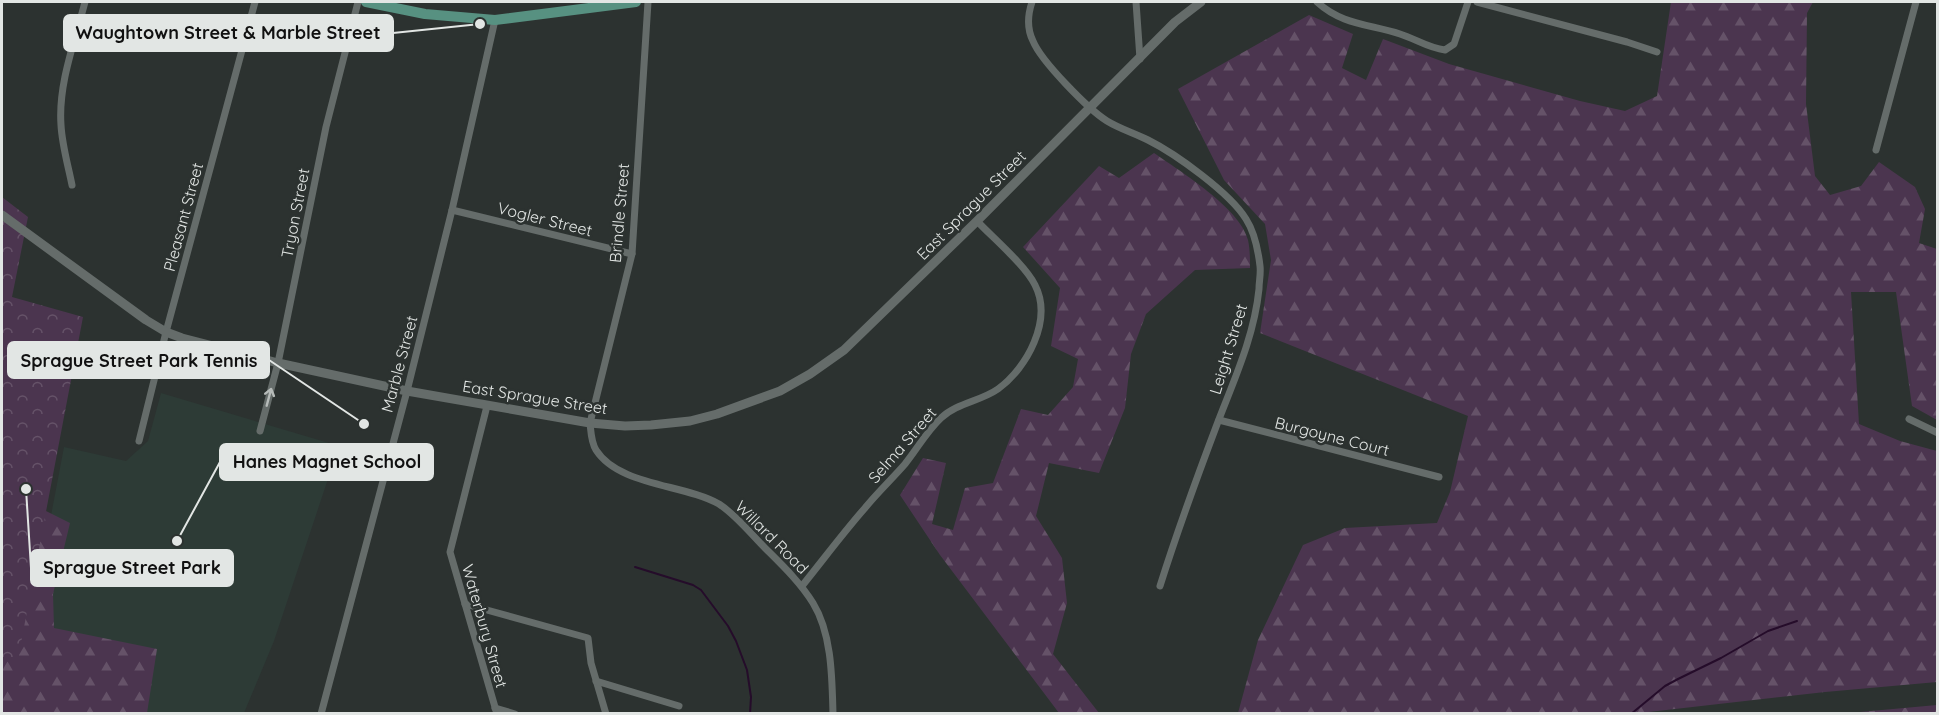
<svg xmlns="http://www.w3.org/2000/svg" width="1939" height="715" font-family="Quicksand,sans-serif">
  <defs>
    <pattern id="forest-firs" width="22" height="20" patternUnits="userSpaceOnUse" patternTransform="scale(1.5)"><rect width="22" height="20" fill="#4b354f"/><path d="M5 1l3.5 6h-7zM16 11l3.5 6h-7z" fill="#655268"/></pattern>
    <pattern id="park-crowns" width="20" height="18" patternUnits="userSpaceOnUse" patternTransform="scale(1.5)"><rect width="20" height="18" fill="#4b354f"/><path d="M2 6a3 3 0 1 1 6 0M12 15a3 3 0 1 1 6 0" fill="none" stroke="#655268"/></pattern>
  </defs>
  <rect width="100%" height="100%" fill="#2c3230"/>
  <!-- built -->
  <path fill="#2d3b36" d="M161,393L339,446L274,641L244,713L65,714L31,621L64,447L126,461L148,441Z"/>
  <!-- forest -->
  <g fill="url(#forest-firs)">
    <path d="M1671,2H1813L1807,13L1806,104L1815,176L1830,195L1861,186L1879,162L1915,187L1925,209L1919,243L1937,249V420L1912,406L1896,292H1851L1859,424L1900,441L1937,451V682L1825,692L1631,714L1238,713L1258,640L1303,545L1345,528L1437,523L1450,492L1468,416L1260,333L1271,260L1265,224L1224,180L1178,89L1309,15L1353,34L1342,68L1366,80L1383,39L1449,64L1580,101L1625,111L1657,96Z"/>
    <path d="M1154,153C1181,172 1240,208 1248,240C1250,249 1250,259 1250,268L1195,270L1146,314L1131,354L1125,408L1099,473L1049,463L1036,516L1062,558L1067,603L1053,654L1099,713H1059L940,555L900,495L923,458L946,463L932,524L953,530L965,488L993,483L1021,409L1048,415L1073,387L1078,359L1051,346L1060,288L1023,247L1099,166L1119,178Z"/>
    <path d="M2,418L24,500L70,523L53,594L54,628L157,649L147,713L2,714Z"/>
    <path d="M1937,705V713H1848H1849Z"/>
  </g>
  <!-- park -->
  <path fill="url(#park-crowns)" d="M2,197L28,217L12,297L83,317L17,664L2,660Z"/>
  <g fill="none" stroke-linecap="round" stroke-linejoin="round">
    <!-- stream -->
    <g stroke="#250c2a" stroke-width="2">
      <path d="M635,567L693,585L701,590L728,626L736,641L747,670L751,697L750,714"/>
      <path d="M1631,714L1665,686L1678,679L1721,658L1768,631L1797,621"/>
    </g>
    <!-- minor -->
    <g stroke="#656c6a" stroke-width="7">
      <path d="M648,2L632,254L590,423C591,432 591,442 596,450C619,486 684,484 719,504C736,515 751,534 765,548C782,565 800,582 813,603C832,634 832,678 833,714"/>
      <path d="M1032,2C1028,14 1027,29 1033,41C1041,61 1088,109 1107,121C1120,129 1134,133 1148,140C1176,154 1230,193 1246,219C1255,233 1258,249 1260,266C1261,274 1259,281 1259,289C1254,338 1233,382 1216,427C1196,480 1177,532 1160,586"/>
      <path d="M1136,2L1140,59"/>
      <path d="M1317,2C1342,25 1369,24 1400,34C1416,39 1428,48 1445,50L1454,44L1468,2"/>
      <path d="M1477,2L1627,42L1657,52"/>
      <path d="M1876,150L1916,2"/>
      <path d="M72,185C68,165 62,145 61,125C58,84 75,41 85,2"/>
      <path d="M452,210L632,254"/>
      <path d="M487,406L450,552L497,714"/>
      <path d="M1909,419L1938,433"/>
      <path d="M1219,420L1439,477"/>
      <path d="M260,431L278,363L326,127L358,2"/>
      <path d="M139,441L166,332L255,2"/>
      <path d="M802,586C823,560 843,533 865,508C877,493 892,479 905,464C917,449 927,431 941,418C957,403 981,401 998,389C1027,368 1053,320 1035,285C1025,265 993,238 977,221"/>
      <path d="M465,604L588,638L591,663L606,714"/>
      <path d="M596,681L679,706"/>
      <path d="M495,708L515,714"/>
      <path d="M321,714L407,391L452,210L495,20"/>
    </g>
    <!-- tertiary -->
    <path stroke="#656c6a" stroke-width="9" d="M2,215L146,320L166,332L182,338L278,363L407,391L590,423L625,426L651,425L690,421L717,414L780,391L810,374L844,350L977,221L1175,22L1201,2"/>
    <!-- primary -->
    <path stroke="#579181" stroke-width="10" d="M366,2L425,14L495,20L636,2"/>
  </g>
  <!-- one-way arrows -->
  <defs><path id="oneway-shaft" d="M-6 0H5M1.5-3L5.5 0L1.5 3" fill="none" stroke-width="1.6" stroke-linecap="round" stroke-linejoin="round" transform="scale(1.5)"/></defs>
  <use stroke="#b6bbb9" href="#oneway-shaft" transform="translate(269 397) rotate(-75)"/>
  <g text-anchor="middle" stroke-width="5" stroke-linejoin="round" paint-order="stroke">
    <!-- street labels -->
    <g font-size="16" fill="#e2e6e4" stroke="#2c3230">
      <text transform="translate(971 205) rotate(-45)" y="6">East Sprague Street</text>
      <text transform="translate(295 213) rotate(-79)" y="6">Tryon Street</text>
      <text transform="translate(619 213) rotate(-85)" y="6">Brindle Street</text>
      <text transform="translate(183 217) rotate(-75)" y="6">Pleasant Street</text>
      <text transform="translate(545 219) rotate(14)" y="6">Vogler Street</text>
      <text transform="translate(1228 349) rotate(-73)" y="6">Leight Street</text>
      <text transform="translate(399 364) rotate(-75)" y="6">Marble Street</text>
      <text transform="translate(535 397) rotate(9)" y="6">East Sprague Street</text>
      <text transform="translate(1332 436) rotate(14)" y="6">Burgoyne Court</text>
      <text transform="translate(902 445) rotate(-49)" y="6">Selma Street</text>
      <text transform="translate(772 537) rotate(45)" y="6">Willard Road</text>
      <text transform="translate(485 626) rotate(74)" y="6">Waterbury Street</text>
    </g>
  </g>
  <!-- callouts -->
  <path fill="none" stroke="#e2e6e4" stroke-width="2" d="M480 24L393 33M364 424L269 360M177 541L220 462M26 489L31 568"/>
  <g fill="#e2e6e4" stroke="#2c3230" stroke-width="2">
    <circle cx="480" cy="24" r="6"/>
    <circle cx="364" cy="424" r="6"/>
    <circle cx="177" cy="541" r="6"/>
    <circle cx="26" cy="489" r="6"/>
  </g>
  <g fill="#e2e6e4" stroke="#e2e6e4" stroke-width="2">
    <rect x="64" y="15" width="329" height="36" rx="6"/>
    <rect x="8" y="342" width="261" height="36" rx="6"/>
    <rect x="220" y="444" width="213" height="36" rx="6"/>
    <rect x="31" y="550" width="202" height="36" rx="6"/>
  </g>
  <g font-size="18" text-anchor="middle" font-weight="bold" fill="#111">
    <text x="228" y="39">Waughtown Street &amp; Marble Street</text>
    <text x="139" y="367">Sprague Street Park Tennis</text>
    <text x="327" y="468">Hanes Magnet School</text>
    <text x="132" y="574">Sprague Street Park</text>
  </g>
  <!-- border -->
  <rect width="1939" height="715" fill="none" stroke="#e2e6e4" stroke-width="6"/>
</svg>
